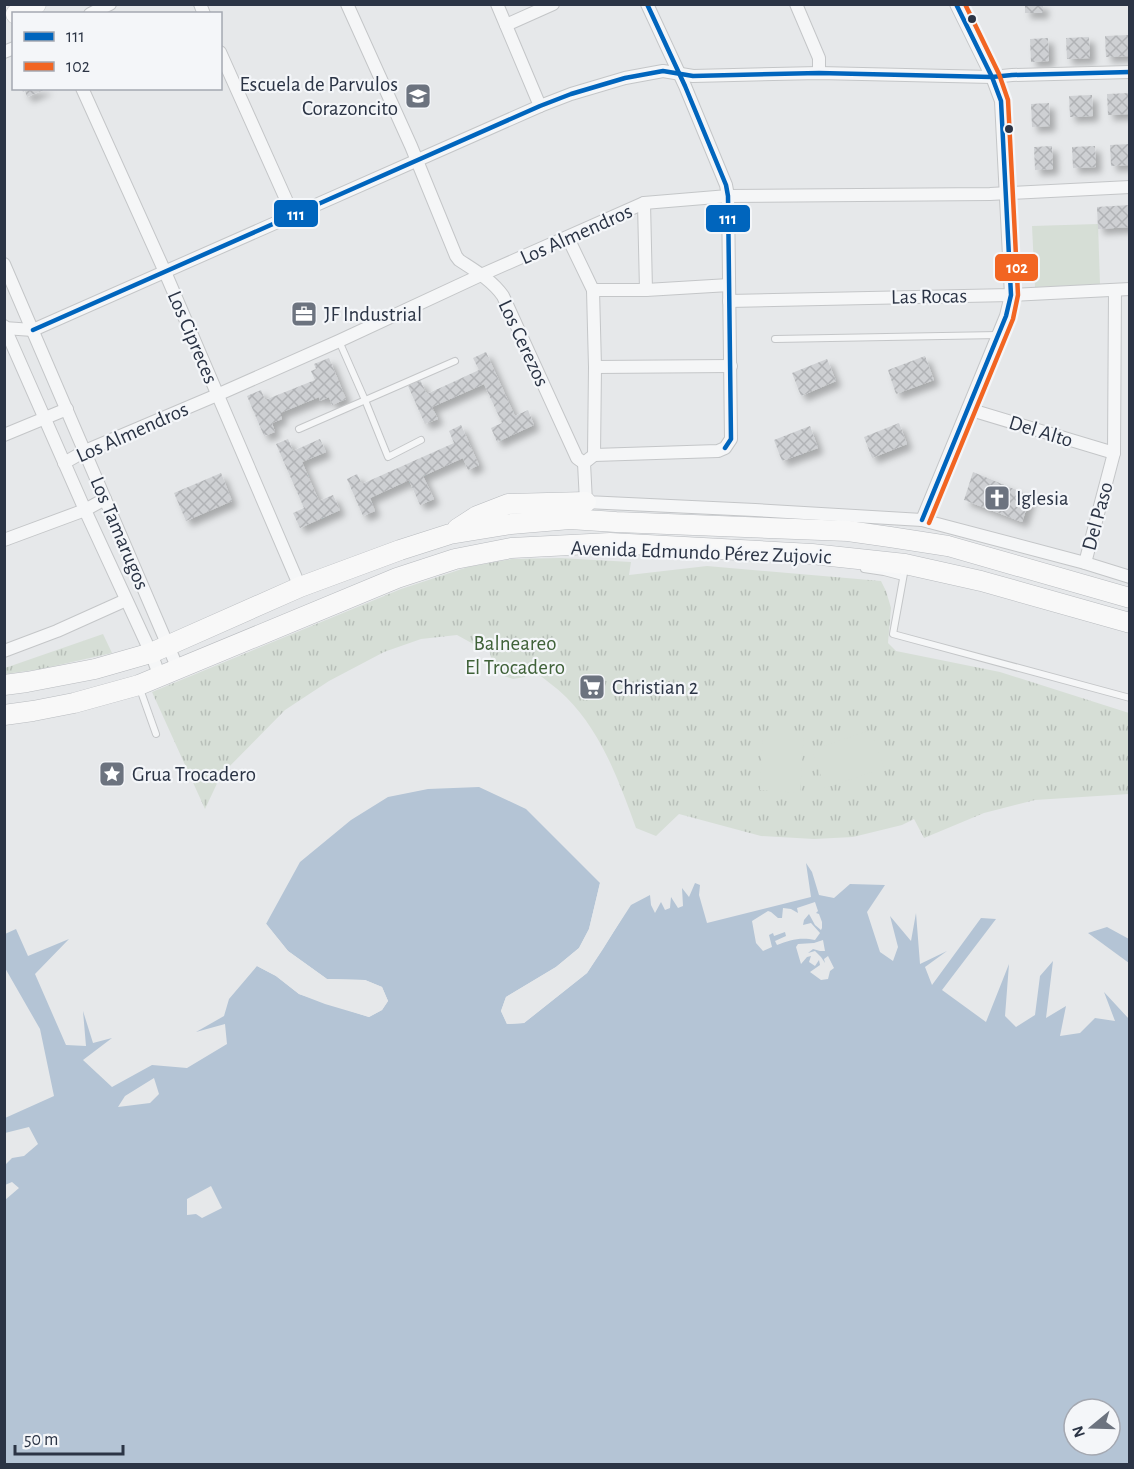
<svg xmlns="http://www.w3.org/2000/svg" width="1134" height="1469" font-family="'Alegreya Sans',sans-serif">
  <defs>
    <pattern id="grass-tufts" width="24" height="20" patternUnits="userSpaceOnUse" patternTransform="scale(1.5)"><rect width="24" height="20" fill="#d6ded6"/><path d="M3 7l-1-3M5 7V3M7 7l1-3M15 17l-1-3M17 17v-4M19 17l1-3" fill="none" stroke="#b8bfb9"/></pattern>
    <pattern id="building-cross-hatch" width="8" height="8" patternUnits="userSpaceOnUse" patternTransform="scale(1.5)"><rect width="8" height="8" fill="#ced0d3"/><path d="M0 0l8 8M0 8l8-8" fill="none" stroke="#b1b3b6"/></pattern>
    <filter id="shadow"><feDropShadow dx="5.5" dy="5.5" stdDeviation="3" flood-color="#0004"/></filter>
  </defs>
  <rect width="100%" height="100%" fill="#e6e8ea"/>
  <!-- grass -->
  <g fill="url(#grass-tufts)">
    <path d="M560,558L631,562L629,575L707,566L881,581L886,591L891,608L888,643L896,651L1000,672L1129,713V794L1035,800L984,813L924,838L914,819L902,825L853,837L814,839L761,836L679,814L656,836L636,828C619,781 602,733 566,697C556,687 544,679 533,670L525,677L513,679L501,675L493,667L489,648L477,646L457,635L421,639L384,652L329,681L285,710L221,775L205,809L152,692L401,589L468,567L512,559Z"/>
    <path d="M103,634L112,653L41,669L5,674V668Z"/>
  </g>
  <!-- pitch -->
  <g fill="#d6ded6">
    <path d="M1098,224L1100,284L1035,287L1032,226Z"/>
    <path d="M871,730L884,768L825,788L812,750Z"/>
    <path d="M763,732H804L800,793L760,790Z"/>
  </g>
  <!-- water -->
  <g fill="#b4c4d5" fill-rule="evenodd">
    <path d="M479,787L526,809L600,883L589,929L579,948L556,967L506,997L501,1011L507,1024L524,1023L587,973L631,905L650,895L651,905L655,913L661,902L665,910L670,908L671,897L678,908L683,906L682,888L689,897L695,883L700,885L699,895L707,923L811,897L806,863L812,872L819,895L834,898L850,884L885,885L867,912L880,952L893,961L898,947L890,916L911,941L916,913L920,964L947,951L925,967L932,985L981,918L996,919L942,990L986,1022L1009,964L1005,1016L1016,1027L1035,1015L1040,976L1053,961L1046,1018L1066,1006L1060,1036L1080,1033L1095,1018L1115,1021L1104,992L1129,1019V1464H5V1200L19,1188L12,1182L5,1185V1165L12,1158L24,1156L38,1144L29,1127L5,1133V1118L54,1096L40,1029L5,968V934L16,929L28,956L69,939L35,974L66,1045L86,1046L83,1011L93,1043L112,1038L83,1060L112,1087L152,1065L187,1068L227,1044L225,1024L196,1032L224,1016L229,999L257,966L276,976L299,994L369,1017L382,1010L388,1001L382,987L365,980L327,979L288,951L266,924L300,862L351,820L388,797L428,789ZM815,902L818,911L816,913L819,914L822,922V928L821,930L815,925L809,914L804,920L803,925L811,923L820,933L815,940C800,937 790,940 777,945L775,941L786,936L785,932L774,936L773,933L769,935L772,947L763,951L756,943L752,921L768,911L771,912L778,918H782L783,908L791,909L798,913L797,908ZM823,940L825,951H820L813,949L808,953L815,951L821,957L825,963L824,959L828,956L834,968L830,971L828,979L821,980L810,972L820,965L819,960L815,966L809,962L811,956L807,957L801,964L796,947L798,944L814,943ZM154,1078L159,1094L150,1103L118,1107L125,1096ZM211,1186L222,1208L202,1218L196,1214L187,1215V1199ZM1074,1409H1110V1445H1074Z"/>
    <path d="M1107,927L1129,939V963L1088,933Z"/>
  </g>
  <!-- pier -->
  <g fill="#e6e8ea">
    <path d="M602,881L603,884L592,930L581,949L557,970L509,999L504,1010L509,1021L523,1020L584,970L629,903L633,900L603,949L587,973L524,1023L507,1024L501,1011L506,997L556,967L579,948L589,929L600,883Z"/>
    <path d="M264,921L288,951L327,979L365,980L382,987L388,1001L382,1010L369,1017L325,1004L299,994L276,976L257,966L256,963L278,974L301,992L369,1014L380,1008L384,1001L380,989L365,983L325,981L286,953L263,926Z"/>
  </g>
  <!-- building -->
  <g fill="url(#building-cross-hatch)" filter="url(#shadow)">
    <rect x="1025" y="4" width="18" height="9"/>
    <path d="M1129,35L1130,56L1106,57L1105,36Z"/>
    <path d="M1089,37L1090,58L1067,59L1066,38Z"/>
    <path d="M1048,38L1049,61L1031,62L1030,39Z"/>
    <path d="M21,88H46V89L27,97L25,91L23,92Z"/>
    <path d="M1130,93V114L1108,115L1107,94Z"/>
    <path d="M1092,95L1093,116L1070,117L1069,96Z"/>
    <path d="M1049,103L1050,126L1032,127L1031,104Z"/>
    <path d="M1130,144V165L1111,166L1110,145Z"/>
    <path d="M1052,146L1053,169L1035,170L1034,147Z"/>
    <path d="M1095,146L1096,167L1073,168L1072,147Z"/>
    <path d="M1130,205V227L1098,229L1097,207Z"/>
    <path d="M486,352L515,416L528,410L534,425L497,442L491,428L502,423L484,384L432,407L438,419L425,424L408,386L420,380L427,394L479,370L473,358Z"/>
    <path d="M925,356L934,380L896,394L888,370Z"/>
    <path d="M329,358L346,399L332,405L329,397L320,401L319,397L280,413L282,419L272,423L275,432L264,436L247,396L261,390L265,400L315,380L311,371L316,369L314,364Z"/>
    <path d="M827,359L836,381L801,396L792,373Z"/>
    <path d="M899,423L907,444L872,458L864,437Z"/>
    <path d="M461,425L479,465L468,470L463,458L423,476L434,499L420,505L409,480L370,498L375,511L363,516L347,479L357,474L362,484L454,443L449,431Z"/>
    <path d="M810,426L818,448L782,461L774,440Z"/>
    <path d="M288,439L293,451L320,439L326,452L302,462L319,501L333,495L340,510L300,528L293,513L304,508L276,444Z"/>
    <path d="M973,472L1031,496L1022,522L964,500Z"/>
    <path d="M221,473L232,501L186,521L174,493Z"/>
  </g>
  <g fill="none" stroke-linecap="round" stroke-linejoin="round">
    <defs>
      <g id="service">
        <path d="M775,339L998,335"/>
        <path d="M339,341L365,400L388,457L421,440"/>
        <path d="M299,429L455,361"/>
        <path d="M905,568L893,634L1130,698"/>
        <path d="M864,569L884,572L903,577"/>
        <path d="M140,689L156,734"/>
      </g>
      <g id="minor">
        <path d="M200,4L204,14"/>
        <path d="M347,4L411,146L456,256L459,260C474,270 492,280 503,296L577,458L584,463"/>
        <path d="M497,4L540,106"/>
        <path d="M796,4L819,58V73"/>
        <path d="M90,14L110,4"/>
        <path d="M506,25L553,4"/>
        <path d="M4,52L14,48"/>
        <path d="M220,52L293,215"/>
        <path d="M82,88L165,272L300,587"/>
        <path d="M644,203L646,290"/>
        <path d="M568,238L593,290L595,367L594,455L584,463L586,502L755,510L922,520L1085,563L1130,577"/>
        <path d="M4,264L178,669"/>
        <path d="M593,290H646L729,285"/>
        <path d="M729,301L1011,295L1130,289"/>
        <path d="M4,326L85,510L151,653L160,677"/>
        <path d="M4,328L33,330L540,106L571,94L625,78L663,71L693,76L819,73L992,77L1012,75L1130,72"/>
        <path d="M595,367L731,366"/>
        <path d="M968,409L1114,453"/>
        <path d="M4,435L67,409"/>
        <path d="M594,455L718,451L725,448L731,439L728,196L726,185L685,86L647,4"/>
        <path d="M64,463L85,451L217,395L339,341L481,275L644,203L728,196L990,194L1130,187"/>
        <path d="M922,520L1006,316L1011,295L1001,101L992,77L956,4"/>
        <path d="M4,540L85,510L105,499"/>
        <path d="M1085,563L1114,453L1115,290"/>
        <path d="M4,651L57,631L126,600"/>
      </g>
      <path id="primary" d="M16,14L36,4"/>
      <g id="trunk">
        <path d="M457,529L477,516L508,504L586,502"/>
        <path d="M4,685L27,682L95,669L151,653L300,587L400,550L450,534L511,524L570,519L616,522L848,531L890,537L948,546L1130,598"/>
        <path d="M4,715L33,711L74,703L139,685L397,578L455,559L511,548L610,543L812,554L905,564L981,581L1130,623"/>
      </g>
    </defs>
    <!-- service casing -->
    <use href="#service" stroke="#c4c6c8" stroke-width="8"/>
    <!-- minor casing -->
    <use href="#minor" stroke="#c4c6c8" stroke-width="14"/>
    <!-- primary casing -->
    <use href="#primary" stroke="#c2c5c8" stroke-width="21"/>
    <!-- trunk casing -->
    <use href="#trunk" stroke="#b8bbbf" stroke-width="21"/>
    <!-- service -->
    <use href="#service" stroke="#f5f6f7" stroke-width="6"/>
    <!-- minor -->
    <use href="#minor" stroke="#f5f6f7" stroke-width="12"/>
    <!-- primary -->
    <use href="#primary" stroke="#f8f8f8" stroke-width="20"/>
    <!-- trunk -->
    <use href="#trunk" stroke="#f8f8f8" stroke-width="20"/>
    <defs>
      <g id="bus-1">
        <path d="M647,4L685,86L726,185L728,196L731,439L725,448"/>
        <path d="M33,330L540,106L571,94L625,78L663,71L693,76L819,73L992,77L1012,75L1130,72"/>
        <path d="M922,520L1006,316L1011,295L1001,101L992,77L956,4"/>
      </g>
      <path id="bus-2" d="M929,523L1013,319L1018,295L1008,100L999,74L965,4"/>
    </defs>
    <!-- bus-1 casing -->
    <use href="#bus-1" stroke="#f4f6f9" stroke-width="9"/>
    <!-- bus-2 casing -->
    <use href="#bus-2" stroke="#f4f6f9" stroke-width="9"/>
    <!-- bus-1 -->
    <use href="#bus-1" stroke="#0065bd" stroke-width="4.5"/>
    <!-- bus-2 -->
    <use href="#bus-2" stroke="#f26522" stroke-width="4.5"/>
  </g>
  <!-- icons -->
  <defs>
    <symbol id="school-square" viewBox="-11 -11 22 22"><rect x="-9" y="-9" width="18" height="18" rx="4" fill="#6c737f" stroke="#f4f6f9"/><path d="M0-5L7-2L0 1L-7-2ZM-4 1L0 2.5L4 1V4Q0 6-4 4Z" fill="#fff"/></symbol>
    <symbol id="office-square" viewBox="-11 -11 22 22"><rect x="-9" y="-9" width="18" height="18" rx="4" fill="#6c737f" stroke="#f4f6f9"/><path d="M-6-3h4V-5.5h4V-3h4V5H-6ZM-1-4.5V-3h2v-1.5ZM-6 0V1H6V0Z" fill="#fff"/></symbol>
    <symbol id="church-square" viewBox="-11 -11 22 22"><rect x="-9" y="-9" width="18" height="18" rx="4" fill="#6c737f" stroke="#f4f6f9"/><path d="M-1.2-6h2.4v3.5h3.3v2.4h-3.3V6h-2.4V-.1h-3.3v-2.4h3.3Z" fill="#fff"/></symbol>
    <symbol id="supermarket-square" viewBox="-11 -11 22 22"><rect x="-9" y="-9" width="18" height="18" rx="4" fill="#6c737f" stroke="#f4f6f9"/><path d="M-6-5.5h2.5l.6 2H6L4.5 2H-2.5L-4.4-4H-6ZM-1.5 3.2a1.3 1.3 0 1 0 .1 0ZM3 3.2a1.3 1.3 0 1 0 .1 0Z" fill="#fff"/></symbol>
    <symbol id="sight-square" viewBox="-11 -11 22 22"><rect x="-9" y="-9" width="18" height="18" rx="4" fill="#6c737f" stroke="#f4f6f9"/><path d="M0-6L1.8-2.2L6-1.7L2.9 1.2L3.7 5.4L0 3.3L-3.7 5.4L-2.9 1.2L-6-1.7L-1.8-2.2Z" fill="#fff"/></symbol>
  </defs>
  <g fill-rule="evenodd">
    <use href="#school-square" x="403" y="81" width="30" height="30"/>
    <use href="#office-square" x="289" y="299" width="30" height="30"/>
    <use href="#church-square" x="982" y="483" width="30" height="30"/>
    <use href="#supermarket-square" x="577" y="672" width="30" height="30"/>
    <use href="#sight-square" x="97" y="759" width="30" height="30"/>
  </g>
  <!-- markers -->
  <g fill="#2b3445" stroke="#f4f6f9" stroke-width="2">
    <circle cx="972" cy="19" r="5"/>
    <circle cx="1009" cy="129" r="5"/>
  </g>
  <g text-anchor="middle" stroke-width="4.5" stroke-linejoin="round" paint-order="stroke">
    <!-- poi labels -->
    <g font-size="21" fill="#2b3445" stroke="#f4f6f9" text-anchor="start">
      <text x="398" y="91" text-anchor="end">Escuela de Parvulos<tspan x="398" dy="24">Corazoncito</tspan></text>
      <text x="324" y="321">JF Industrial</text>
      <text x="1016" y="505">Iglesia</text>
      <text x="612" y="694">Christian 2</text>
      <text x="132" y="781">Grua Trocadero</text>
    </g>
    <!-- street labels -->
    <g font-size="21" fill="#2b3445" stroke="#f4f6f9">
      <text transform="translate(576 234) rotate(-24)" y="7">Los Almendros</text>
      <text transform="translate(929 296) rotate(-1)" y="7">Las Rocas</text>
      <text transform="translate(193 337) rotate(67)" y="7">Los Cipreces</text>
      <text transform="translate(524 343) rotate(65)" y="7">Los Cerezos</text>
      <text transform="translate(1041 431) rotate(17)" y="7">Del Alto</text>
      <text transform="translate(132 432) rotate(-24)" y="7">Los Almendros</text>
      <text transform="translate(1097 516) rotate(-75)" y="7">Del Paso</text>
      <text transform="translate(120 533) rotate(67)" y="7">Los Tamarugos</text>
      <text transform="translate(701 552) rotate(2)" y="7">Avenida Edmundo Pérez Zujovic</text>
    </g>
    <!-- park labels -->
    <g font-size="21" fill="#3f6138" stroke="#f4f6f9">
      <text x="515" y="650">Balneareo<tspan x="515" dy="24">El Trocadero</tspan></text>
    </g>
  </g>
  <g stroke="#f4f6f9" stroke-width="2">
    <rect x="273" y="199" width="46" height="29" rx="6" fill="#0065bd"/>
    <rect x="705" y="204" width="46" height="29" rx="6" fill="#0065bd"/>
    <rect x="994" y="253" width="45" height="29" rx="6" fill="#f26522"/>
  </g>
  <g font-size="16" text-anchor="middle" font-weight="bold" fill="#fff">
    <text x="296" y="220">111</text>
    <text x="728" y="224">111</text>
    <text x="1017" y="273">102</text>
  </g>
  <!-- border -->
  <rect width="1134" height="1469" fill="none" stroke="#2b3445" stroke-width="12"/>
  <!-- legend -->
  <rect x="12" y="12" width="210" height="78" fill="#f4f6f9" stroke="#a4a8b1" stroke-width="1.5"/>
  <rect x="24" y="32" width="30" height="9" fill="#0065bd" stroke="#a4a8b1" stroke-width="1.5"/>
  <text x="66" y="42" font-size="18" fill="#2b3445">111</text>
  <rect x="24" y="62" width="30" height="9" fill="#f26522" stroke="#a4a8b1" stroke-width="1.5"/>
  <text x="66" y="72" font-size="18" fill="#2b3445">102</text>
  <!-- north arrow -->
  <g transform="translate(1092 1427) rotate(251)"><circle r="28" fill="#f4f6f9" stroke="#a4a8b1" stroke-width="1.5"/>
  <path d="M0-4.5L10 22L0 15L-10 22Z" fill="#6c737f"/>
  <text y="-9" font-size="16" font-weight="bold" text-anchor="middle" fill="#2b3445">N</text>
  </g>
  <!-- scale -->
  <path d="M15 1445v9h108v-9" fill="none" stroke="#2b3445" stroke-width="3"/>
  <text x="24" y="1445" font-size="18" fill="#2b3445" stroke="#f4f6f9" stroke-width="4.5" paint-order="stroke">50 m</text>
</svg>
